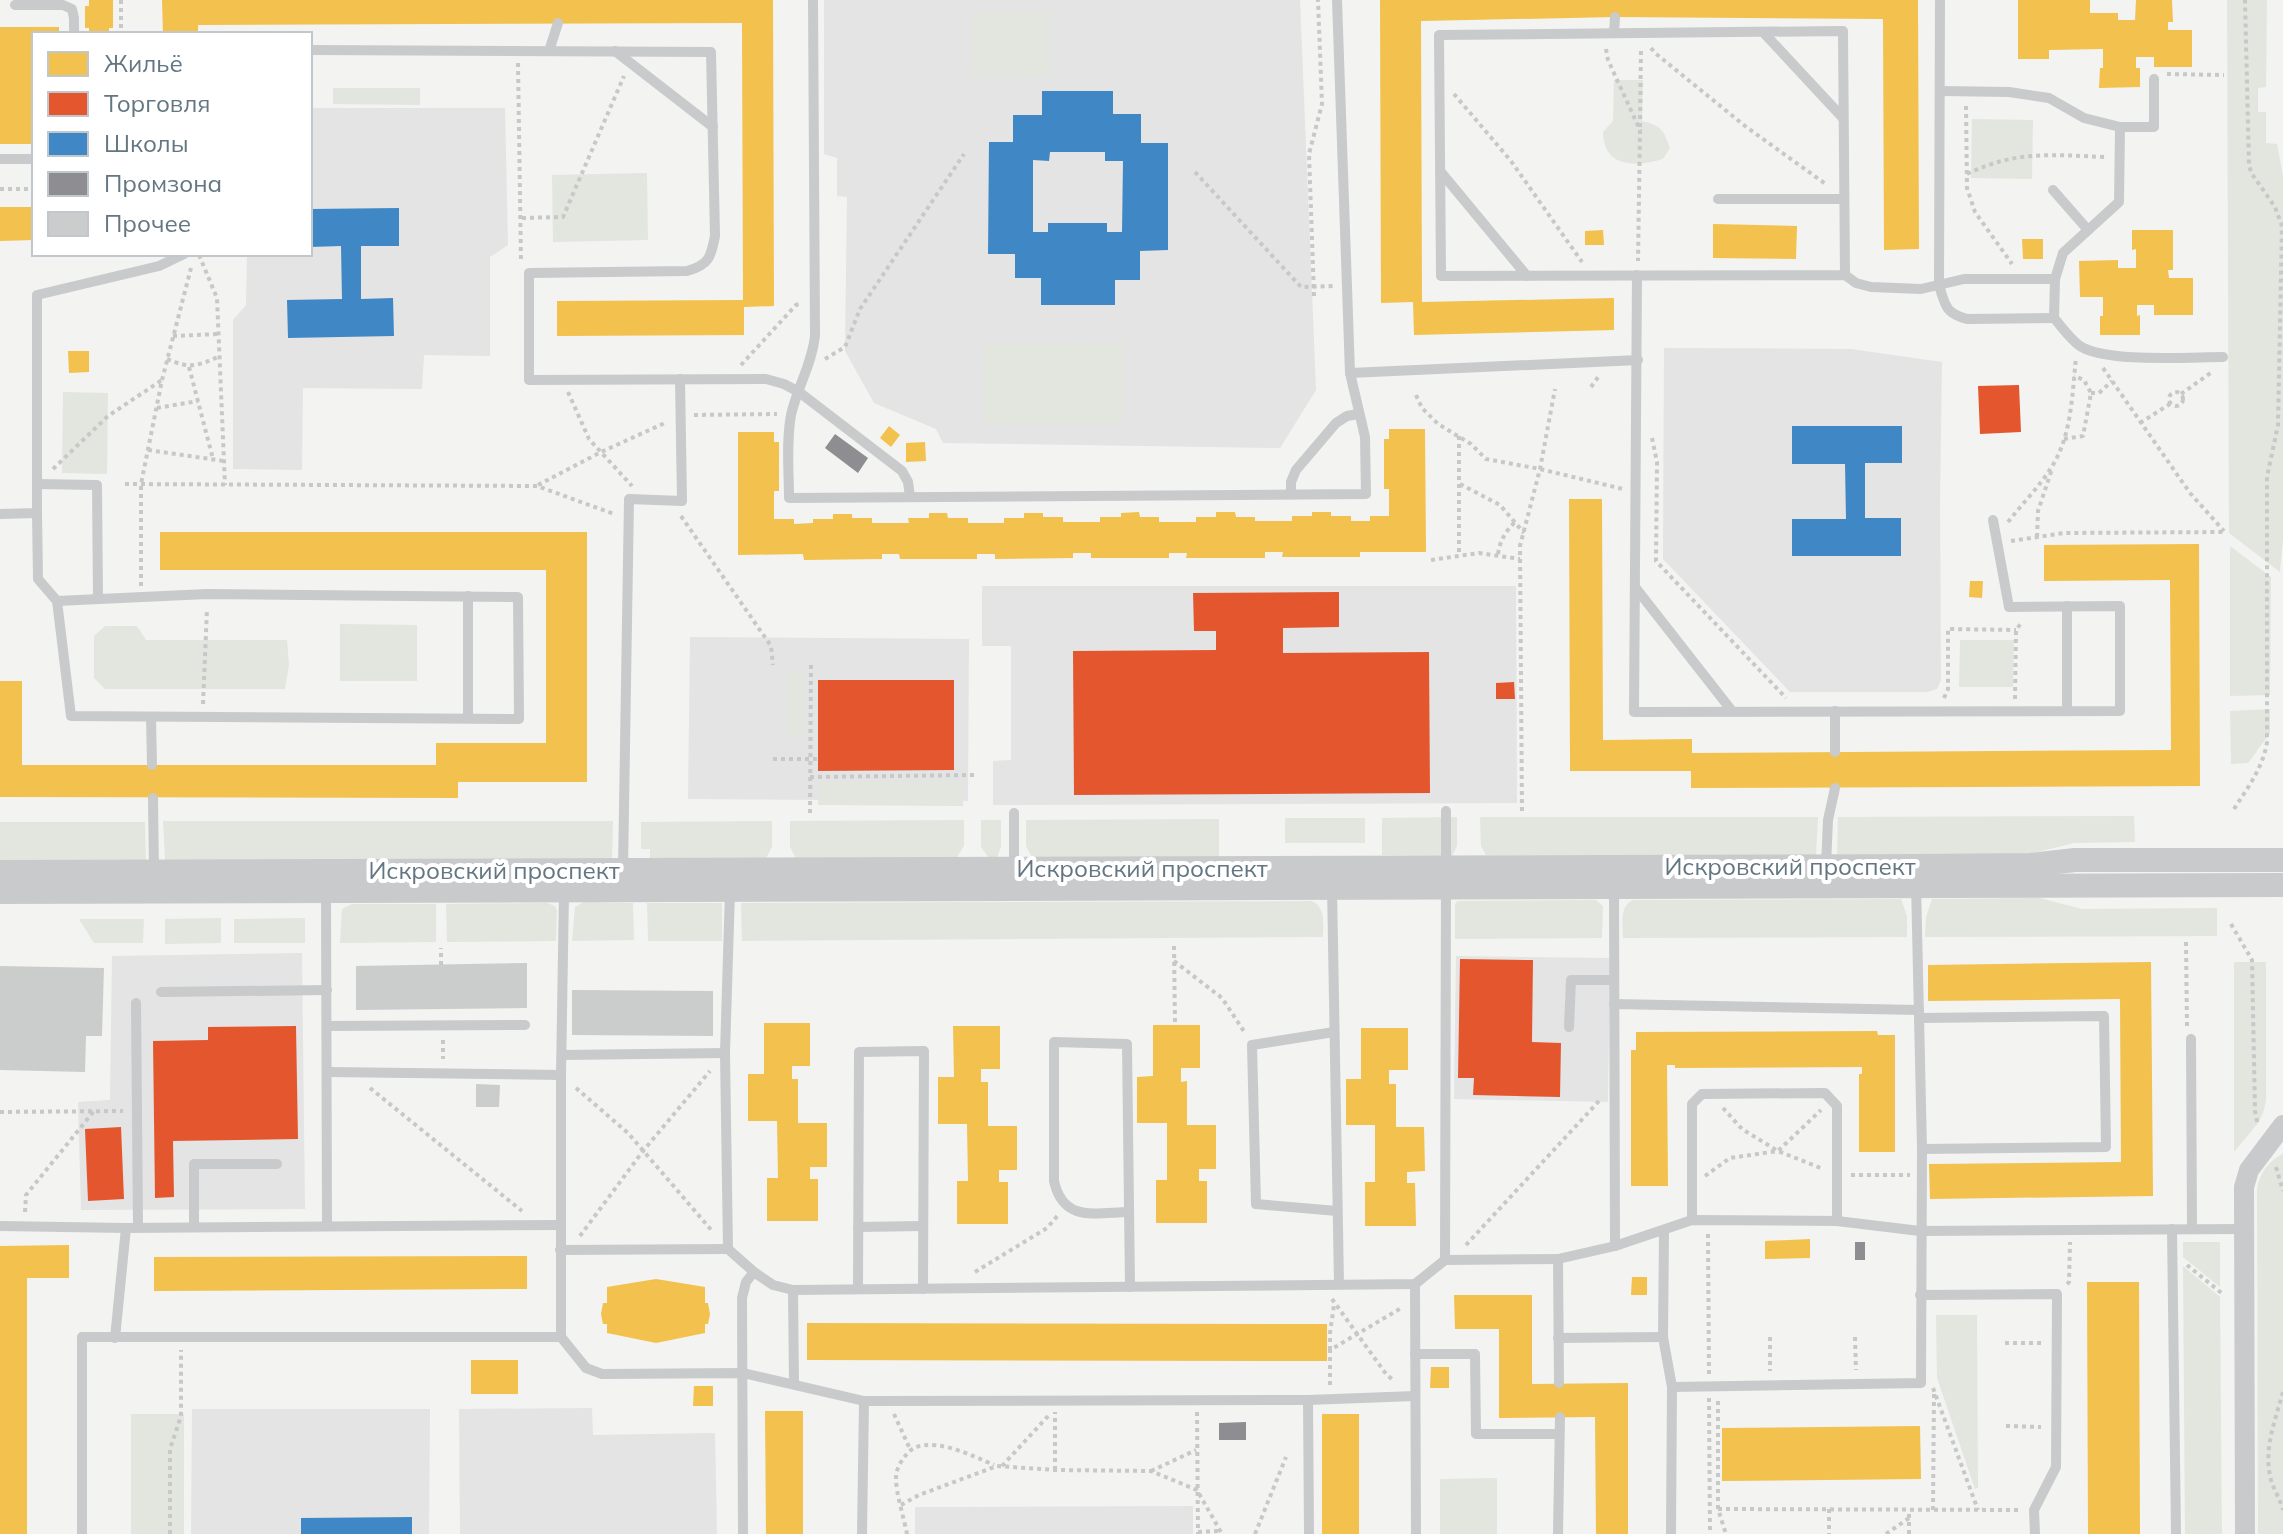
<svg xmlns="http://www.w3.org/2000/svg" width="2283" height="1534" font-family="Mulish,sans-serif">
  <rect width="100%" height="100%" fill="#f3f3f1"/>
  <!-- built -->
  <g fill="#e3e4e3">
    <path d="M824,0H1300L1316,390L1280,448L943,443L936,429L874,403L845,351L847,197L837,196V158L824,154Z"/>
    <path d="M310,108H505L508,245L490,257V356L424,355L422,389L303,388L302,470L233,469V320L246,305L247,254H310Z"/>
    <path d="M1664,348L1851,349L1942,362L1940,498L1941,680L1937,689L1928,692H1790L1663,559Z"/>
    <path d="M982,586H1516L1517,803L993,805V761L1011,760V646H982Z"/>
    <path d="M690,637L969,639L968,801L688,799Z"/>
    <path d="M302,953L305,1209L81,1210L78,1102L110,1100L112,956Z"/>
    <path d="M1456,956L1610,958L1608,1102L1454,1099Z"/>
    <path d="M592,1408L593,1435L715,1433L717,1534H460L459,1409Z"/>
    <path d="M192,1409H430L429,1534H191Z"/>
    <path d="M1193,1506V1534H915V1507Z"/>
  </g>
  <!-- green -->
  <g fill="#e2e6df">
    <path d="M2227,0H2267L2266,87L2258,88V112H2266V143L2277,144L2283,176V538L2280,572L2229,533Z"/>
    <path d="M972,11H1049V75L972,74Z"/>
    <path d="M1614,80H1643L1642,121C1660,125 1664,130 1670,148L1663,159C1637,167 1603,168 1603,132L1613,121Z"/>
    <path d="M333,88H420V105L333,104Z"/>
    <path d="M1972,119L2033,120L2032,179L1971,178Z"/>
    <path d="M647,173L648,240L553,242L552,175Z"/>
    <path d="M1124,343V423L984,425L983,344Z"/>
    <path d="M63,392L108,393L107,474L62,473Z"/>
    <path d="M2230,546L2271,577L2270,695L2230,696Z"/>
    <path d="M340,624L417,625V681H340Z"/>
    <path d="M105,626H137L146,640H287L289,665L285,689H105L94,678V636Z"/>
    <path d="M1960,640H2014L2013,687H1959Z"/>
    <rect x="789" y="670" width="16" height="65"/>
    <path d="M2270,709V733L2248,763L2231,764L2230,711Z"/>
    <path d="M819,781H963V806L818,805Z"/>
    <path d="M2134,816L2135,842L2074,843L2029,854H1837L1838,817Z"/>
    <path d="M1457,817V846L1452,856L1382,855V818Z"/>
    <path d="M1480,817H1818L1816,855H1486L1481,846Z"/>
    <rect x="1285" y="818" width="80" height="25"/>
    <path d="M1219,819V857H1032L1026,846V820Z"/>
    <path d="M964,820V846L957,857L796,858L790,847V821Z"/>
    <path d="M981,820H1001V846L997,858H989L981,847Z"/>
    <path d="M163,821H613L612,860H165Z"/>
    <path d="M772,821V847L766,858L650,859V849H641V822Z"/>
    <path d="M0,822H145L146,860L0,861Z"/>
    <path d="M2040,898L2082,909L2217,908V936L1925,937L1926,917L1932,899Z"/>
    <path d="M1901,899L1907,916V937L1623,938C1623,924 1619,906 1633,900Z"/>
    <path d="M1596,900L1603,906L1602,938L1455,939V905L1457,901Z"/>
    <path d="M1312,901C1326,908 1323,923 1323,937L742,941L741,903Z"/>
    <path d="M584,902L633,903L634,940L572,941L575,907Z"/>
    <path d="M547,903L555,906L557,911L556,941L447,942L446,904Z"/>
    <path d="M647,903H722V941H648Z"/>
    <path d="M352,904H436V942L340,943L342,909Z"/>
    <path d="M221,918V943L165,944V919Z"/>
    <path d="M305,918V943H234V919Z"/>
    <path d="M79,919H144L143,943H94Z"/>
    <path d="M2234,962H2266V1101L2263,1113L2258,1123L2234,1152Z"/>
    <path d="M2283,1154V1534H2258L2257,1189C2260,1173 2268,1161 2283,1154Z"/>
    <path d="M2183,1242H2220V1287L2183,1257Z"/>
    <path d="M2183,1266L2220,1297L2222,1534H2185Z"/>
    <path d="M1936,1315H1977L1978,1488L1975,1489L1937,1378Z"/>
    <rect x="131" y="1414" width="53" height="120"/>
    <path d="M1497,1478V1534H1440V1479Z"/>
  </g>
  <!-- homes -->
  <g fill="#f2c14e">
    <path d="M89,0H113V28H109V34H89V28H85V6H89Z"/>
    <path d="M162,0H773L774,306L744,307V335L557,336V301L743,300L742,23L198,25V34H163Z"/>
    <path d="M1380,0H1918L1919,249L1884,250L1883,19L1615,17L1421,21L1422,302L1614,298V330L1414,335L1413,302L1381,303Z"/>
    <path d="M2018,0H2090V13H2118V20H2135L2136,0H2172L2173,22H2168V30H2192V67H2154V57H2136V68H2140V87L2099,88L2100,68H2103V49L2049,50V59H2018Z"/>
    <path d="M0,27H59V34H34V144H0Z"/>
    <path d="M0,207H34V240L0,241Z"/>
    <path d="M1713,224L1797,226L1796,259L1713,258Z"/>
    <path d="M1603,230L1604,245H1585V231Z"/>
    <path d="M2132,230H2173V270H2168L2169,278H2193V315H2154V305H2137V316L2140,315V335H2100V316H2103V297H2080L2079,261L2118,260V268H2136V249L2132,250Z"/>
    <path d="M2022,239H2043V259H2023Z"/>
    <path d="M68,351H89V372L69,373Z"/>
    <path d="M889,426L900,435L891,447L880,438Z"/>
    <path d="M1389,429H1425L1426,552H1360V557H1282L1283,552H1265V558H1186L1187,553H1169V558H1091V553H1073V558L995,559V554H977V559H900L899,554H882V559L804,560L803,554L738,555V432H774V442H779V491H774V519H794V524L813,523V519H833V514H852V518H872V523H909L908,518H929V513H947L948,518H968V523H1004V518H1024V513H1043V517H1063V522H1100V517H1121V513L1139,512L1140,517H1159V522H1196V517H1216V512H1235L1236,517H1255V521H1292V516H1312V512H1331V516H1351V521H1370V516H1389V489H1384V439H1389Z"/>
    <path d="M925,442L926,461L906,462V443Z"/>
    <path d="M1569,499H1602L1603,740L1692,739V753L2171,750L2170,580L2044,581V545L2199,544L2200,786L1691,788V771H1570Z"/>
    <path d="M160,532H587V782H458V798L0,797V681H22V765H436V743H546V570H160Z"/>
    <path d="M1970,581H1983L1982,598L1969,597Z"/>
    <path d="M2151,962L2153,1196L1930,1199L1929,1164L2121,1162L2120,999L1928,1001V965Z"/>
    <path d="M764,1023H810V1066H792V1079H798V1123H827V1167H810V1179H818V1221H767V1178H778L777,1121H748V1074H764Z"/>
    <path d="M1153,1025H1200V1068H1181V1082L1187,1081V1125H1216V1169H1199V1181H1207V1223H1156V1180H1167V1123H1137V1077L1153,1076Z"/>
    <path d="M953,1026H1000V1069H981V1082H988V1126H1017V1170H999V1182H1008V1224H957V1181H968L967,1124H938V1077H954Z"/>
    <path d="M1361,1028H1408V1070H1389V1084H1396V1127H1424L1425,1171L1407,1172V1183H1415L1416,1226H1365V1182H1375V1125H1346V1079H1361Z"/>
    <path d="M1877,1031L1878,1035H1895V1152H1859V1074H1862V1067L1675,1068V1065H1667L1668,1186H1631V1050H1636V1032Z"/>
    <path d="M1810,1239V1258L1765,1259V1241Z"/>
    <path d="M69,1245V1278H27V1534H0V1246Z"/>
    <path d="M527,1256V1289L154,1291V1257Z"/>
    <path d="M1632,1277H1647V1295H1631Z"/>
    <path d="M656,1279L705,1287V1303H708L710,1314L708,1324H705V1333L656,1343L607,1333V1324H603L601,1314L603,1303H607V1287Z"/>
    <path d="M2087,1282H2139L2140,1534H2088Z"/>
    <path d="M1454,1295H1532V1384L1628,1383V1534H1596L1595,1417L1499,1418V1329H1455Z"/>
    <path d="M807,1323L1327,1324V1361L807,1360Z"/>
    <rect x="471" y="1360" width="47" height="34"/>
    <path d="M1431,1367H1449V1388H1430Z"/>
    <path d="M694,1386H713V1406H693Z"/>
    <path d="M765,1411H803V1534H766Z"/>
    <rect x="1322" y="1414" width="37" height="120"/>
    <path d="M1920,1426L1921,1479L1722,1481V1428Z"/>
  </g>
  <!-- shops -->
  <g fill="#e4572e">
    <path d="M2019,385L2021,432L1980,434L1978,386Z"/>
    <path d="M1339,592V627L1283,628V653L1429,652L1430,793L1074,795L1073,651L1216,650V631H1194L1193,593Z"/>
    <path d="M818,680H954V770L818,771Z"/>
    <path d="M1514,682L1515,699H1496V683Z"/>
    <path d="M1460,959L1533,960L1532,1042L1561,1043L1560,1097L1473,1095L1474,1078H1458Z"/>
    <path d="M296,1026L298,1139L173,1141L174,1197L155,1198L153,1041L208,1040V1027Z"/>
    <path d="M121,1127L124,1199L88,1201L85,1129Z"/>
  </g>
  <!-- schools -->
  <g fill="#3f88c5" fill-rule="evenodd">
    <path d="M1042,91H1113V114H1141V143H1168V250L1140,251V280H1115V305H1041V278H1015V254H988L989,142H1013V115H1042ZM1050,152H1105V161H1123L1122,232H1107V223H1048V232H1033V160L1049,161Z"/>
    <path d="M399,208V246H361V299L393,298L394,336L288,338L287,300L342,299L341,246L310,247V209Z"/>
    <path d="M1792,426H1902V463H1865V518H1901V556H1792V519H1846L1845,464H1792Z"/>
    <path d="M412,1517V1534H301V1518Z"/>
  </g>
  <!-- industry -->
  <g fill="#8d8d92">
    <path d="M835,434L868,458L858,473L825,448Z"/>
    <rect x="1855" y="1242" width="10" height="18"/>
    <path d="M1246,1422V1440H1219V1423Z"/>
  </g>
  <!-- building -->
  <g fill="#cbcccc">
    <path d="M527,963V1008L356,1010V966Z"/>
    <path d="M0,966L104,968L102,1036H86L85,1072L0,1070Z"/>
    <path d="M572,990L713,991V1036L572,1035Z"/>
    <path d="M476,1084L500,1085L499,1107H476Z"/>
  </g>
  <g fill="none" stroke-linecap="round" stroke-linejoin="round">
    <!-- path -->
    <g stroke="#c7c8c8" stroke-width="4" stroke-dasharray="4 4" stroke-linecap="butt">
      <path d="M121,0V34"/>
      <path d="M1651,48L1655,53L1745,126L1827,185"/>
      <path d="M1606,49L1608,60L1640,130L1638,261"/>
      <path d="M518,63L521,262"/>
      <path d="M2167,74L2224,75"/>
      <path d="M1454,94L1511,161L1582,262"/>
      <path d="M1966,106L1967,188L1975,212L2012,264"/>
      <path d="M1640,127L1641,48"/>
      <path d="M1195,172L1301,287L1333,286"/>
      <path d="M1967,174C2017,150 2051,155 2105,157"/>
      <path d="M0,189H34"/>
      <path d="M522,218L563,217L624,76"/>
      <path d="M199,255L217,298L225,485"/>
      <path d="M1314,296L1309,154L1322,104L1318,0"/>
      <path d="M173,336L219,334"/>
      <path d="M167,359C190,369 198,366 220,356"/>
      <path d="M825,359L845,347L860,309L964,154"/>
      <path d="M741,365L796,305L802,303"/>
      <path d="M189,367L213,459"/>
      <path d="M2103,368L2190,493L2224,531"/>
      <path d="M1591,387L1599,376"/>
      <circle cx="2176" cy="399" r="7"/>
      <path d="M568,392L589,439L632,486"/>
      <path d="M2091,393H2099L2112,381"/>
      <path d="M2181,394L2212,372"/>
      <path d="M1416,395L1422,408L1438,424L1471,444L1486,459L1540,469L1623,489"/>
      <path d="M157,408L198,401"/>
      <path d="M694,415L777,414"/>
      <path d="M2140,423L2170,404"/>
      <path d="M1459,436V555"/>
      <path d="M1652,438L1657,462L1656,561L1786,698"/>
      <path d="M2064,439L2083,436L2091,393L2084,380L2074,376"/>
      <path d="M148,450L224,461"/>
      <path d="M53,469L108,416L162,380"/>
      <path d="M125,484L537,486L614,514"/>
      <path d="M1460,484L1500,505L1524,533"/>
      <path d="M538,485L601,452L667,422"/>
      <path d="M681,516L771,646L773,665"/>
      <path d="M2008,522C2022,504 2039,487 2051,468C2072,436 2072,394 2076,358"/>
      <path d="M2037,537L2038,511L2052,469"/>
      <path d="M2011,541L2064,533L2224,532"/>
      <path d="M1498,554C1500,540 1506,531 1515,522"/>
      <path d="M1431,560L1479,553L1520,559"/>
      <path d="M141,586V484L162,380L191,268"/>
      <path d="M1944,698L1948,689V629L2016,630"/>
      <path d="M2015,699L2016,630L2022,622"/>
      <path d="M203,704L207,609"/>
      <path d="M773,759H818"/>
      <path d="M810,777L975,775"/>
      <path d="M2234,809C2248,787 2263,768 2267,742V477L2278,425L2282,226L2275,207L2252,174L2249,166L2245,0"/>
      <path d="M1522,811L1520,546L1540,469L1555,389"/>
      <path d="M810,813L811,665"/>
      <path d="M2231,924L2252,960L2255,1111L2258,1126"/>
      <path d="M2186,942L2187,1028"/>
      <path d="M1174,946L1175,1025"/>
      <path d="M1174,961L1222,998L1245,1033"/>
      <path d="M441,965V948"/>
      <path d="M443,1040V1059"/>
      <path d="M370,1088L522,1211"/>
      <path d="M576,1088L628,1133L713,1232"/>
      <path d="M1723,1108L1742,1129L1778,1151L1823,1169"/>
      <path d="M0,1112L123,1111"/>
      <path d="M2276,1167L2283,1191"/>
      <path d="M1851,1175H1910"/>
      <path d="M1705,1176L1730,1158L1778,1151L1821,1110"/>
      <path d="M25,1212L26,1195L94,1111"/>
      <path d="M1708,1234L1709,1374"/>
      <path d="M580,1236L643,1151L710,1071"/>
      <path d="M1466,1245L1599,1101"/>
      <path d="M2187,1265L2224,1295"/>
      <path d="M975,1272L1047,1228L1059,1214"/>
      <path d="M2067,1284L2069,1282L2070,1242"/>
      <path d="M1332,1299L1386,1374L1394,1381"/>
      <path d="M1770,1337V1371"/>
      <path d="M1855,1337L1856,1370"/>
      <path d="M2005,1343H2042"/>
      <path d="M1330,1350V1333L1334,1305"/>
      <path d="M1330,1385V1350L1403,1307"/>
      <path d="M1933,1388L1978,1510"/>
      <path d="M2283,1392C2275,1421 2263,1449 2271,1480C2274,1490 2280,1499 2283,1510"/>
      <path d="M1709,1398L1710,1534"/>
      <path d="M1718,1401V1509L1726,1534"/>
      <path d="M1197,1412L1198,1534"/>
      <path d="M894,1414L910,1449"/>
      <path d="M2006,1426L2041,1427"/>
      <path d="M1002,1466L1050,1414"/>
      <path d="M1055,1470V1412"/>
      <path d="M1151,1471L1196,1450"/>
      <path d="M901,1505L919,1495L997,1466L1055,1470L1151,1471L1197,1490L1222,1534"/>
      <path d="M1718,1509L2020,1510"/>
      <path d="M1829,1509V1534"/>
      <path d="M1933,1510L1934,1392"/>
      <path d="M1198,1532L1219,1531"/>
      <path d="M170,1534V1449L181,1416V1350"/>
      <path d="M907,1534C904,1518 896,1494 896,1478C896,1469 901,1461 906,1455C924,1431 973,1456 994,1465"/>
      <path d="M1255,1534L1286,1457"/>
      <path d="M1886,1534L1909,1518"/>
      <path d="M1909,1534V1510"/>
    </g>
    <!-- service -->
    <g stroke="#c8cacb" stroke-width="10">
      <path d="M813,0L815,336C812,364 797,388 791,415C786,442 789,471 789,498L1366,494L1365,437L1350,373L1337,0"/>
      <path d="M1940,0L1939,285C1945,305 1945,313 1967,319L2054,318"/>
      <path d="M15,5H63L72,9L74,18V34"/>
      <path d="M1763,32L1843,118"/>
      <path d="M1614,33L1615,17"/>
      <path d="M310,50L711,52L715,236C711,257 709,265 687,271L529,273V380L766,379L784,384L799,392L902,471L908,482L910,497"/>
      <path d="M549,51L558,23"/>
      <path d="M615,51L713,127"/>
      <path d="M1941,91L2009,92L2049,98L2084,118L2120,127H2154V79"/>
      <path d="M2120,127L2119,202L2063,253L2055,279L2054,318C2062,327 2070,339 2080,346C2106,363 2189,357 2223,357"/>
      <path d="M0,159H34"/>
      <path d="M1440,171L1527,276"/>
      <path d="M2053,190L2088,230"/>
      <path d="M1718,199H1844"/>
      <path d="M1637,275L1634,712L2120,711V606L2009,607L1993,520"/>
      <path d="M1845,275L1843,31L1439,35L1441,276L1845,275L1856,283L1871,287L1921,289L1964,279H2055"/>
      <path d="M1350,373L1638,360"/>
      <path d="M37,484L97,485L98,599"/>
      <path d="M1291,494V482L1296,470L1336,423L1347,416L1358,414"/>
      <path d="M37,513L38,579L57,601L71,716L519,719L518,597L207,594L57,601"/>
      <path d="M0,514L37,513V295L159,266L184,254"/>
      <path d="M1635,587L1732,711"/>
      <path d="M2067,606V711"/>
      <path d="M151,717L152,765"/>
      <path d="M468,718V596"/>
      <path d="M1835,752V711"/>
      <path d="M153,798L154,872"/>
      <path d="M1014,813V867"/>
      <path d="M1826,865L1828,820L1835,788"/>
      <path d="M1446,866V811"/>
      <path d="M623,870L629,499L682,501L680,379"/>
      <path d="M1332,886L1339,1284"/>
      <path d="M1614,889L1615,1246"/>
      <path d="M326,891L327,1225"/>
      <path d="M730,891L725,1053L728,1249L754,1272L746,1282L742,1298L743,1534"/>
      <path d="M564,892L561,1075V1337L586,1368L602,1374L743,1373L864,1401L1308,1400L1415,1396"/>
      <path d="M161,992L327,990"/>
      <path d="M136,1003L138,1227"/>
      <path d="M1614,1004L1919,1010"/>
      <path d="M1919,1018L2104,1016L2106,1147L1922,1149"/>
      <path d="M327,1026L525,1025"/>
      <path d="M1569,1027L1571,980H1614"/>
      <path d="M1334,1032L1252,1045L1256,1204L1337,1211"/>
      <path d="M2191,1039L2192,1229"/>
      <path d="M562,1055L725,1053"/>
      <path d="M328,1072L561,1075"/>
      <path d="M1128,1212C1094,1213 1063,1222 1054,1181V1042L1127,1044L1130,1287"/>
      <path d="M1692,1220V1104L1702,1094L1825,1093L1837,1106V1221"/>
      <path d="M0,1226L126,1228L560,1225"/>
      <path d="M194,1227V1164H277"/>
      <path d="M858,1227L923,1226"/>
      <path d="M2172,1229L2176,1534"/>
      <path d="M1664,1230L1663,1337L1672,1387L1921,1383L1922,1149L1916,884"/>
      <path d="M560,1250L728,1249"/>
      <path d="M1558,1259L1559,1383"/>
      <path d="M1445,1260L1446,886"/>
      <path d="M754,1272L773,1285L793,1290L1415,1284L1445,1260L1558,1259L1615,1246L1692,1220L1837,1221L1920,1231L2242,1229"/>
      <path d="M1415,1284L1416,1534"/>
      <path d="M858,1289L859,1052L924,1051L923,1289"/>
      <path d="M793,1290L794,1384"/>
      <path d="M1920,1295L2057,1294L2056,1467L2034,1510L2035,1534"/>
      <path d="M115,1338L126,1228"/>
      <path d="M1558,1338L1663,1337"/>
      <path d="M1415,1354H1475L1476,1434H1558"/>
      <path d="M1308,1400L1309,1534"/>
      <path d="M82,1534V1337H561"/>
      <path d="M862,1534L864,1401"/>
      <path d="M1558,1534L1560,1417"/>
      <path d="M1671,1534L1672,1387"/>
    </g>
    <!-- minor -->
    <path stroke="#c8cacb" stroke-width="20" d="M2245,1534L2244,1187L2249,1170L2283,1125"/>
    <!-- tertiary -->
    <g stroke="#c8cacb" stroke-width="24">
      <path d="M0,872L1916,866L2030,865L2075,860H2283"/>
      <path d="M0,892L2283,885"/>
    </g>
  </g>
  <g text-anchor="middle" stroke-width="8" stroke-linejoin="round" paint-order="stroke">
    <!-- street labels -->
    <g font-size="24" fill="#637681" stroke="#fff">
      <text x="1790" y="875">Искровский проспект</text>
      <text x="1142" y="877">Искровский проспект</text>
      <text x="494" y="879">Искровский проспект</text>
    </g>
  </g>
  <!-- legend -->
  <rect x="32" y="32" width="280" height="224" fill="#ffffff" stroke="#c1c8cd" stroke-width="2"/>
  <rect x="48" y="52" width="40" height="24" fill="#f2c14e" stroke="#c1c8cd" stroke-width="2"/>
  <text x="104" y="72" font-size="24" fill="#637681">Жильё</text>
  <rect x="48" y="92" width="40" height="24" fill="#e4572e" stroke="#c1c8cd" stroke-width="2"/>
  <text x="104" y="112" font-size="24" fill="#637681">Торговля</text>
  <rect x="48" y="132" width="40" height="24" fill="#3f88c5" stroke="#c1c8cd" stroke-width="2"/>
  <text x="104" y="152" font-size="24" fill="#637681">Школы</text>
  <rect x="48" y="172" width="40" height="24" fill="#8d8d92" stroke="#c1c8cd" stroke-width="2"/>
  <text x="104" y="192" font-size="24" fill="#637681">Промзона</text>
  <rect x="48" y="212" width="40" height="24" fill="#cbcccc" stroke="#c1c8cd" stroke-width="2"/>
  <text x="104" y="232" font-size="24" fill="#637681">Прочее</text>
</svg>
